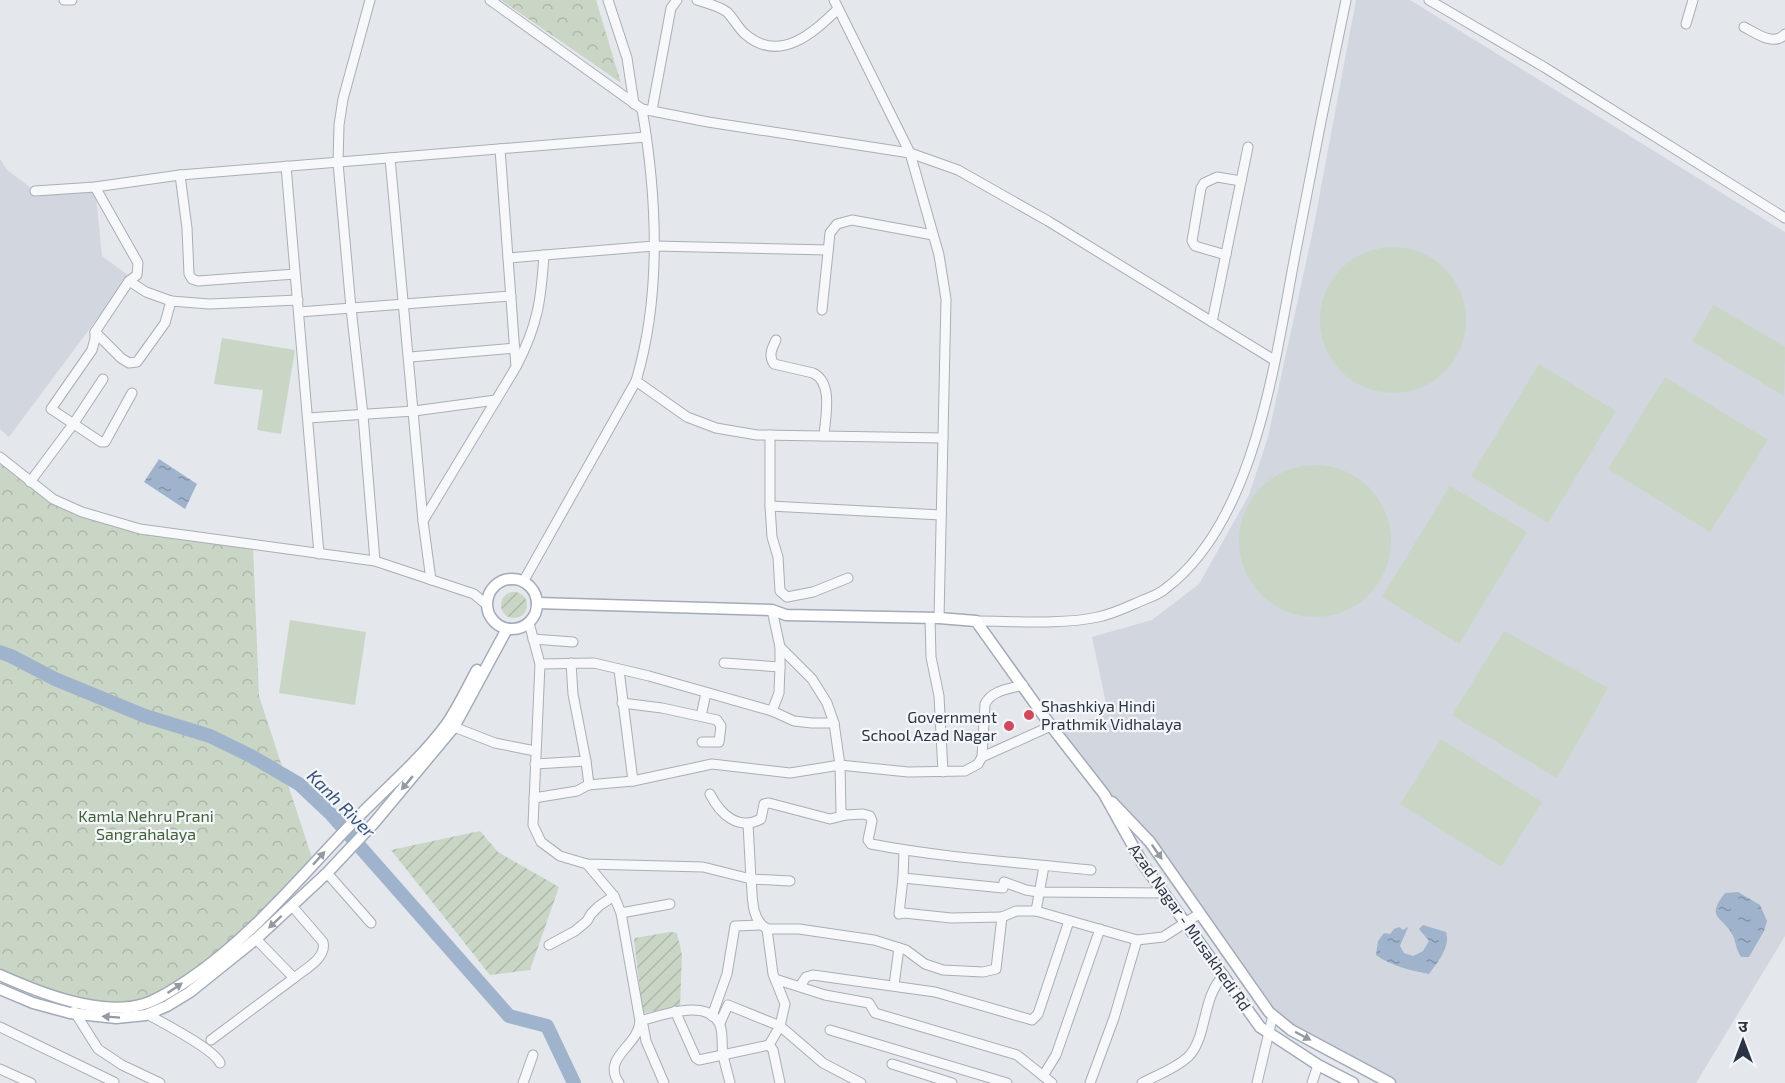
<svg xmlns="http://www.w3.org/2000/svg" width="1785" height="1083" font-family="'Exo 2','Noto Sans Devanagari',sans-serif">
  <defs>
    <pattern id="park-crowns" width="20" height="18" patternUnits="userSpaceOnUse" patternTransform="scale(1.5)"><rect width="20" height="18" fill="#c9d6c5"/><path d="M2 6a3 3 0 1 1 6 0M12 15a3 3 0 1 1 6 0" fill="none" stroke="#adb8ab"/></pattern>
    <pattern id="garden-furrows" width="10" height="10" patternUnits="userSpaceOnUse" patternTransform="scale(1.5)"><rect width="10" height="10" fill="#c9d6c5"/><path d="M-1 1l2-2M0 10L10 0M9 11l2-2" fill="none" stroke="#adb8ab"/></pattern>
    <pattern id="water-ripples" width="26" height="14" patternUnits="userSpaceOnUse" patternTransform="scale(1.5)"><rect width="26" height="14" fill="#9fb4cc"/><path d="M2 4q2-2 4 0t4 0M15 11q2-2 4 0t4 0" fill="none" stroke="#8293a7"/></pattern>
  </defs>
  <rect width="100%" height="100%" fill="#e4e7ec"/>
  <!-- built -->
  <g fill="#d2d6de">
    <path d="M1356,0H1410L1785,232V936L1696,1083H1382L1268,1021L1059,726L1101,717L1107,708L1092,637L1152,620L1199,584L1249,495L1268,437L1313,230Z"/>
    <path d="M0,159L7,170L35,191L95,187L102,256L129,276L9,437L0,429Z"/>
  </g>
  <!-- grass -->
  <g fill="#c9d6c5">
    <circle cx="1393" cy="320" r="73"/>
    <path d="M1714,305L1785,347L1784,396L1692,341Z"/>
    <path d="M222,338L295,350L281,434L257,430L263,390L214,384Z"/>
    <path d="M1539,364L1616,411L1548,523L1471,476Z"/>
    <path d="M1665,377L1768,440L1710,532L1608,469Z"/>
    <circle cx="1315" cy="541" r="76"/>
    <path d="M1450,486L1527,532L1459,644L1382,597Z"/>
    <path d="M290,620L366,632L355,705L279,693Z"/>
    <path d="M1504,631L1608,688L1557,778L1452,715Z"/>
    <path d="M1441,739L1542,802L1501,867L1400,804Z"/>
  </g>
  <!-- park -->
  <g fill="url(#park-crowns)">
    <path d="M501,0H596L621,83Z"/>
    <path d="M0,457L53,499L140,529L253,545L259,696L314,864L212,963L145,1004L67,1001L0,975Z"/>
  </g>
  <!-- garden -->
  <g fill="url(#garden-furrows)">
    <circle cx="514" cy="605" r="13"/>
    <path d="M480,831L498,852L559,887L530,970L490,975L391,850Z"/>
    <path d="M670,932L677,933L682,955L680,1007L643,1013L634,941L635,938Z"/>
  </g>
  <!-- water -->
  <g fill="url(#water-ripples)">
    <path d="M159,459L197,484L185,509L144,482Z"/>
    <path d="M1738,892L1760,905L1767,921L1764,931L1749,957H1741C1735,948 1736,940 1732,934C1722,916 1705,918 1725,893Z"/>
    <path d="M1423,925L1446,932C1451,947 1437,963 1429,974C1410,970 1391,966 1376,955L1378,941L1384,933L1390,934L1394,929L1399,927L1403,930L1408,927L1400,946L1404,953L1413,956L1423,951L1429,941L1419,929Z"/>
  </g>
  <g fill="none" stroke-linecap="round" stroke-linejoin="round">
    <!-- river -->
    <path stroke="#9fb4cc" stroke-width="14" d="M0,652L11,656L55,679L145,716L210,736L251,756L299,784L332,815L509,1016L547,1026L574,1083"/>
    <defs>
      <g id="minor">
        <path d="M64,0H72"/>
        <path d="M370,0L343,99L339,125L338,163L351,308L363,415L375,561"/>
        <path d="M490,0L642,109L708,122L910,153L958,170L1048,221L1274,360"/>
        <path d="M608,0L627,58L634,104"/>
        <path d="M697,0C707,3 719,6 727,12C734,19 738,28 745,34C780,64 813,33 838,9"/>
        <path d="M834,0L910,153L939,255L946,299L939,618"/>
        <path d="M1429,0L1544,67L1785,218"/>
        <path d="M1686,24L1693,0"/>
        <path d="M1744,27C1756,33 1774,47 1785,34"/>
        <path d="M652,110L671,8L677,0"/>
        <path d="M390,158L423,521L431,580"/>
        <path d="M286,166L319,554"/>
        <path d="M180,175L187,228L189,274L192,279L198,281L295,274"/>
        <path d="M95,187L138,263L137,275L129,281L95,332V339L92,350L51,409L101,442H105L132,393"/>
        <path d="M35,191L95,187L180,175L646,137"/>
        <path d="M1226,255L1195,246L1192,241L1201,188L1204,183L1217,177L1241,181"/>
        <path d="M508,258L654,246L828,250"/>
        <path d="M129,281L146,292L171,301"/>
        <path d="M822,310L830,233L837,224L852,220L933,235"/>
        <path d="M299,312L511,296"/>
        <path d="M1212,322L1248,147"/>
        <path d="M95,332L121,358L129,363L137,362L165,323L171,301L209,304L298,300"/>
        <path d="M776,340C772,348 768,356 774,364L813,373C834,383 825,418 824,436"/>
        <path d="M410,357L515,348"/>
        <path d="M517,365C538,324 541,300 544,255"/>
        <path d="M636,381L687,417L716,428L757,435L943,438"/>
        <path d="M308,418L414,411L496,400"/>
        <path d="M770,435V506L772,537L778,557L780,591L787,597L813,592L848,578"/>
        <path d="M0,457L53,499L82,512L140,529L375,561L474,594L487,605"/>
        <path d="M30,482L74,423L103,379"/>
        <path d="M770,506L941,515"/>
        <path d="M423,521L516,367L500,149"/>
        <path d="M523,582L636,381C662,294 657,197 642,109"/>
        <path d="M772,610L780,647L812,679L827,703L834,723L840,765L908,772L965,771L978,764L982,757L985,704C992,690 1009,689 1023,685"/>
        <path d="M930,618L931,657L939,696L943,772"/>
        <path d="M976,621C1013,621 1062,625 1098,617C1113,614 1127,607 1141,601C1148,598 1158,595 1165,589C1259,519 1276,349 1298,240C1313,160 1329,80 1346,0"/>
        <path d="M529,623L540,664L533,825L541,842L560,856L587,864L703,867L751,879C753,896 750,919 767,929"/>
        <path d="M533,639L573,642"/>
        <path d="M724,663L780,667V647"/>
        <path d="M540,664L594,663L649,676L772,711L794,721L812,723H834"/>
        <path d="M619,670L633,781"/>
        <path d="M622,703L662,708L717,720L721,726L719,742H702"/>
        <path d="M772,711L779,693L780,667"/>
        <path d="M701,716L706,693"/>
        <path d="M454,727L495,743L535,751"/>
        <path d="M982,757L1051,726"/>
        <path d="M586,761L589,785"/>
        <path d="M535,764L586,761L573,694L571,663"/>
        <path d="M710,794C720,814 738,831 761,819L764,804L769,803L830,819L846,815"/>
        <path d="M534,798L577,791L588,785L633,781L712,764L790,773L840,765L841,812L846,815L863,814L870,816L872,821L868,840L871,844C944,858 1017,862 1091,870"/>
        <path d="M748,824L751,879L790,881"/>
        <path d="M904,851L903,878L899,914L904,913L951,918L1002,917"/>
        <path d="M587,864L614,896L621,913L640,1021C639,1046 601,1057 619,1083"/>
        <path d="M327,873L371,923"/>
        <path d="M903,878L1003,888L1004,882L1026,890L1038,892L1164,893"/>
        <path d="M1036,911L1044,866"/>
        <path d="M621,913L670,904"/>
        <path d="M256,939L294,978C305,969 327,958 323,942L292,906"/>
        <path d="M549,945L575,931L587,921L591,914L599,906L614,896"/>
        <path d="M775,979L825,995L869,1003L875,1013L1017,1055L1052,1083"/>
        <path d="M894,985L899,948"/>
        <path d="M800,986L806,977L813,975L935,992L1032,1020L1038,1014L1069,921"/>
        <path d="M74,1011L98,1049L122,1065L160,1083"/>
        <path d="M675,1011L696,1058L699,1060L769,1045"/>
        <path d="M147,1014C163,1023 214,1049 220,1063"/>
        <path d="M712,1016L727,974L735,926L760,925"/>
        <path d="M642,1020L646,1041L664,1083"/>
        <path d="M640,1021C659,1016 706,998 719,1023C724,1031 721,1046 723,1055C725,1065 728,1074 730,1083"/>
        <path d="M720,1023L728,1005L780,1026L769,1045L773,1050L780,1083"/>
        <path d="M0,1027L114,1082"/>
        <path d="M830,1030L1007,1083"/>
        <path d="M211,1040L294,978"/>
        <path d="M892,1064L952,1083"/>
        <path d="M0,1069L31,1083"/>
        <path d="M1043,1076L1056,1055L1100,929"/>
        <path d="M523,1083L533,1055"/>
        <path d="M861,1083L823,1063L780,1026L785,1004L773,974L767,929H799L874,940L906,950L925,964L943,970L983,972L996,969L1002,917L1016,911H1036L1137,940L1163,937L1199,914"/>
        <path d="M1090,1083L1114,1018L1137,940"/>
        <path d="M1142,1083C1157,1075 1175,1069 1188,1057C1208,1037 1201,998 1224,975"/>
        <path d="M1257,1083L1273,1015"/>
        <path d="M1312,1083L1318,1065"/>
      </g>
      <g id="major">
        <circle cx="512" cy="604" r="25"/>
        <path d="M537,603L772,610L786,615L939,618L976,621L1051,726L1104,794L1143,864L1260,1027L1318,1065L1353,1083"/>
        <path d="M1112,802L1150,842L1269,1012L1291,1030L1390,1083"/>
        <path d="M0,975C40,993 100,1017 144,1004C160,999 174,989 188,980C252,937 301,876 355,820C385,789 420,760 446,725C458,708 467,688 477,670"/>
        <path d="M0,989L33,1003L70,1013L116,1018L146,1015L167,1006L190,992L256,939L327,873L374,823L454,727L507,629"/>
      </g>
    </defs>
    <!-- minor casing -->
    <use href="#minor" stroke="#a9aeb7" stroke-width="11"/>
    <!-- major casing -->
    <use href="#major" stroke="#a3abb8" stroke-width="13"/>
    <!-- minor -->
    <use href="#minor" stroke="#f7f8fa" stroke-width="9"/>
    <!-- major -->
    <use href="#major" stroke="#fff" stroke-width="10"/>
  </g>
  <!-- one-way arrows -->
  <defs><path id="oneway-solid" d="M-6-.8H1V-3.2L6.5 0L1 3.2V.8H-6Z" transform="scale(1.5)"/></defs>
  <g fill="#959aa2">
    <use href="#oneway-solid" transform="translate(407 783) rotate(130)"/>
    <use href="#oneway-solid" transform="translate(1157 852) rotate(55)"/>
    <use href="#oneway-solid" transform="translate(319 858) rotate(-48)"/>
    <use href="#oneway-solid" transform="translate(275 922) rotate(137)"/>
    <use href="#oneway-solid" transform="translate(175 988) rotate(-34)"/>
    <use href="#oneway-solid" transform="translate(111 1017) rotate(-176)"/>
    <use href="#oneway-solid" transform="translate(1303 1036) rotate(28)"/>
  </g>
  <!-- markers -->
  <g fill="#d1495b" stroke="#f4f6f9" stroke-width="2">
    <circle cx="1029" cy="715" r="6"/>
    <circle cx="1009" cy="726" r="6"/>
  </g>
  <g text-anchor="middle" stroke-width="4.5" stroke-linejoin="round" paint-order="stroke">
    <!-- poi labels -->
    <g font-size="16" fill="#2b3445" stroke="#f4f6f9" text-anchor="start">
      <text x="1041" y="712">Shashkiya Hindi<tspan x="1041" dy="18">Prathmik Vidhalaya</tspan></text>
      <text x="997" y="723" text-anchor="end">Government<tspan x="997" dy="18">School Azad Nagar</tspan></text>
    </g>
    <!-- park labels -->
    <g font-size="16" fill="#3f6138" stroke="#f4f6f9">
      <text x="146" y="822">Kamla Nehru Prani<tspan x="146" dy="18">Sangrahalaya</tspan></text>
    </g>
    <!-- street labels -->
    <g font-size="16" fill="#2b3445" stroke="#f4f6f9">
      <text transform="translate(1190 927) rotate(55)" y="6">Azad Nagar - Musakhedi Rd</text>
    </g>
    <!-- water labels -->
    <g font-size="18" font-style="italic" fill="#34527a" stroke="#f4f6f9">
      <text transform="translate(341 804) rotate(45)" y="6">Kanh River</text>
    </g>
  </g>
  <!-- north arrow -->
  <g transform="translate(1743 1041)" stroke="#f4f6f9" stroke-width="4.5" paint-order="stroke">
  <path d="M0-4.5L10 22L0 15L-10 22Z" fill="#2b3445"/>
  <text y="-9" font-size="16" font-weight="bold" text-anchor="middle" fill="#2b3445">उ</text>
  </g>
</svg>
